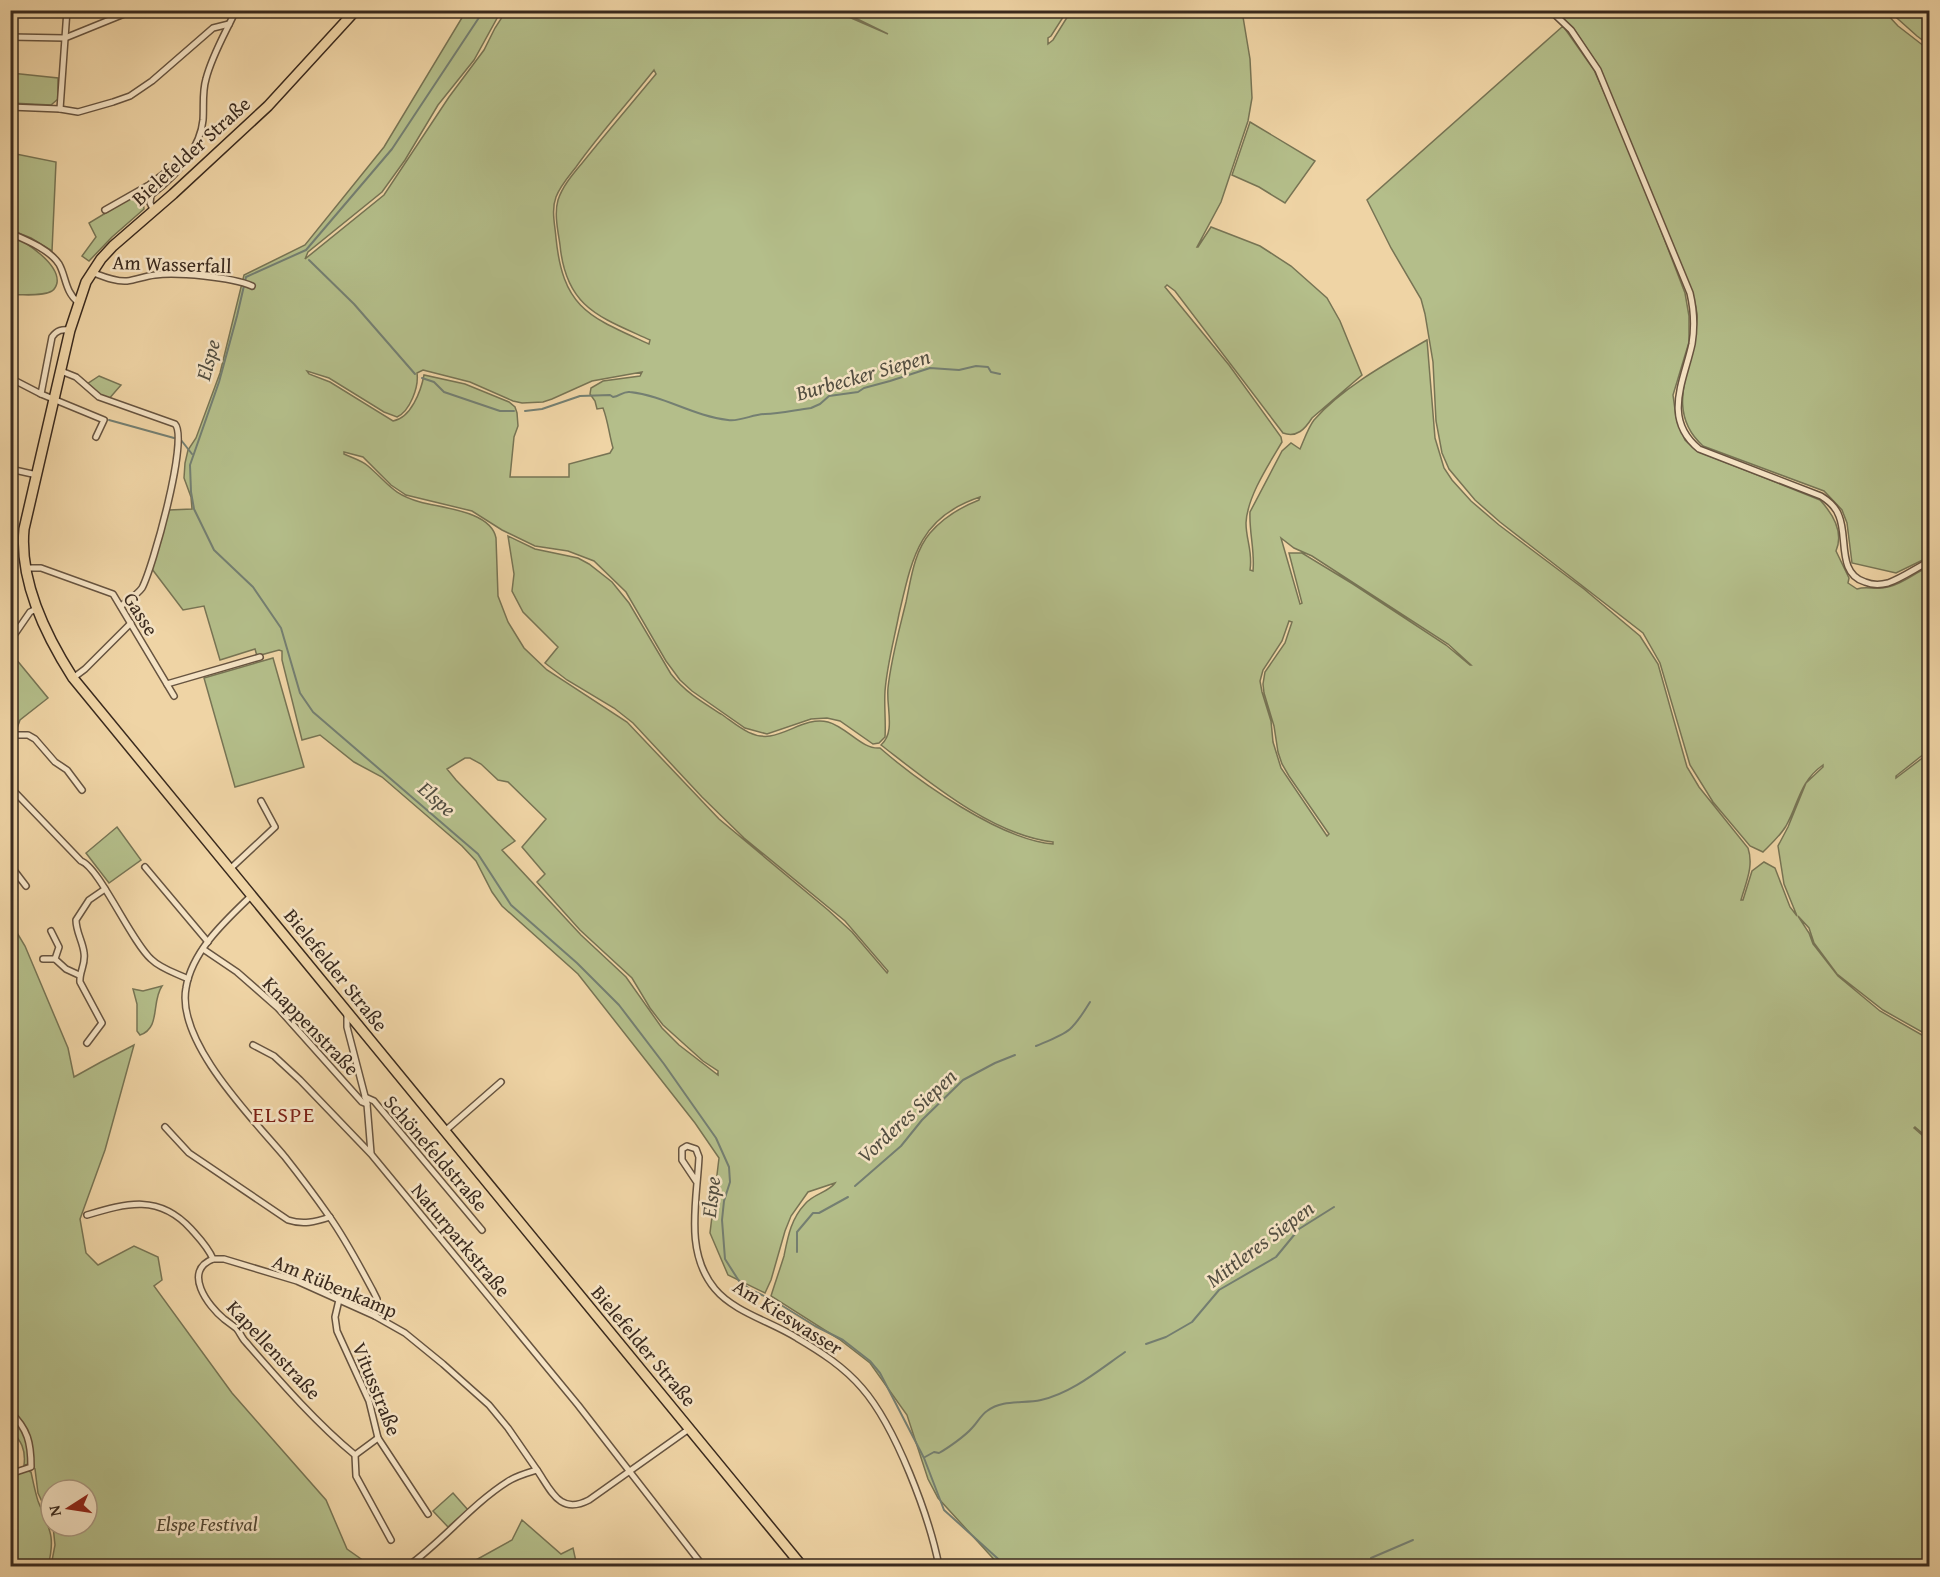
<svg xmlns="http://www.w3.org/2000/svg" width="1940" height="1577" font-family="'Gentium Book Plus',serif">
  <rect width="100%" height="100%" fill="#efd4a5"/>
  <filter id="stains"><feTurbulence type="fractalNoise" baseFrequency=".00333" numOctaves="4"/><feColorMatrix values="0 0 0 0 .2 0 0 0 0 .09 0 0 0 0 .02 0 0 0 .5 -.17"/></filter>
  <radialGradient id="worn" r=".72"><stop offset=".6" stop-color="#630" stop-opacity="0"/><stop offset="1" stop-color="#630" stop-opacity=".3"/></radialGradient>
  <!-- green -->
  <g fill="#b4be8a" stroke="#777454" stroke-width="1.5" fill-rule="evenodd">
    <path d="M466,11H501L474,60L438,105L405,160L382,192L308,252L305,259L384,195L449,97L484,50L495,28L506,11H835L888,34L841,11H1067L1051,36L1048,38V44L1053,40L1071,11H1242L1250,59L1252,98L1248,121L1221,202L1197,247H1198L1211,227L1260,246L1291,266L1327,298L1340,321L1362,375L1312,418C1305,429 1297,438 1283,433L1175,291L1167,285L1165,287L1229,365L1281,437L1282,442C1269,464 1247,497 1246,523C1246,540 1253,552 1250,570L1253,571C1255,551 1249,532 1250,512L1282,451L1291,443L1300,449C1304,440 1308,428 1314,420C1343,387 1389,362 1427,340L1435,438L1444,468L1452,480L1471,501L1499,525L1584,589L1640,636L1658,664L1687,767L1699,787L1748,848C1754,866 1746,882 1741,900H1743L1752,871L1764,862L1775,868L1790,907L1797,916L1784,884L1778,846L1788,827L1806,783L1823,767V765C1799,782 1799,803 1786,826C1780,836 1771,844 1763,852L1750,846L1713,802L1690,765L1660,663L1643,633L1500,522L1475,500L1449,469L1442,453L1436,421L1433,362L1425,314L1421,299L1391,248L1367,200L1563,26L1594,70L1632,155L1685,293L1689,316V342L1673,395L1676,417L1685,440L1697,451L1820,500C1833,514 1844,532 1836,551L1849,578L1848,583L1857,589C1866,586 1872,589 1881,588C1898,587 1914,574 1929,566V750L1896,776V778L1929,753V1036L1883,1010L1837,974L1814,943L1809,928L1798,916L1809,933L1813,944L1838,976L1880,1011L1929,1039V1139L1915,1127L1914,1128L1930,1142L1929,1566H1000L938,1498L928,1479L907,1415L870,1363L839,1339L771,1296C775,1283 780,1269 784,1256C788,1236 791,1219 805,1204C813,1194 829,1192 835,1183L808,1192L791,1216L785,1231L771,1280L765,1293L728,1275L710,1233L719,1158L695,1123L578,974L502,906L492,892L476,861L462,846L382,777L354,762L320,735L302,740L282,660V651L279,650L257,656L255,649L220,660L204,606L183,610L152,569L169,510L192,509L191,497L184,478L185,463L188,450L196,438L220,373L244,275L305,245L384,147ZM654,70L656,74C632,103 607,132 583,162C574,173 563,185 558,200C554,214 558,231 560,245C566,308 600,317 650,340L649,344C590,317 563,309 556,238C555,225 551,210 556,197C560,186 569,176 576,167C600,133 628,103 654,70ZM423,370L470,382L513,401L522,403L543,402L552,399L592,381L642,372L640,376L603,381L591,388L590,394L595,401L597,409L603,408C608,421 609,434 613,448L610,453L569,464V477H510L514,437L518,426L517,413L515,407L509,402L465,384L424,375C421,391 411,418 393,421L330,382L309,374L307,371L329,378L384,412L397,417C410,411 419,387 417,373ZM344,452L363,457L391,485L406,495L472,511L502,530L535,546L568,551L594,561L626,592L666,661L680,680L692,691L745,728L767,734L811,719L827,718L840,721L873,744L879,743L885,737C886,722 884,706 885,691C887,665 894,640 899,614C912,558 919,517 980,497L979,500C961,507 943,518 930,533C914,552 911,579 906,602C899,631 891,659 888,688C886,707 896,732 881,745C929,782 992,835 1053,842V844C1001,840 919,782 880,748C862,750 847,727 828,722C807,717 790,733 770,736C751,739 736,724 721,714C702,702 685,692 671,674L629,603L612,582L589,564L578,558L535,549L508,536L514,574L512,591L523,612L558,647L545,663L567,680L614,708L633,723L702,797L744,838L845,921L888,971L887,973L852,932L828,910L719,819L627,722L547,670L524,648L508,622L498,596L496,538C491,511 442,508 420,502C392,494 389,484 368,466C361,460 352,458 344,454ZM1281,538L1294,548L1312,556L1448,644L1471,665H1470L1446,645L1353,584L1302,553H1289L1302,603L1300,604ZM1289,621L1292,622L1285,643L1265,672L1263,684L1264,693L1274,726L1278,752L1282,764L1289,776L1329,834L1327,836L1281,768L1273,742L1271,721L1262,692L1260,681L1263,670L1282,641ZM465,758H470L481,764L498,780L508,782L546,819L522,847L545,874L537,882L580,930L632,978L650,1008L663,1025L703,1061L718,1071V1075L679,1045L662,1028L626,977L581,935L502,850L515,841L456,780L447,769Z"/>
    <path d="M1553,11H1884L1898,26L1929,50V557L1896,573L1852,563L1847,523L1842,510L1824,491L1703,446C1662,409 1695,364 1697,319C1698,311 1694,301 1692,292L1600,68L1574,29Z"/>
    <path d="M1889,11H1929V45L1917,36Z"/>
    <path d="M11,73L58,78V99L51,105L11,103Z"/>
    <path d="M1250,122L1315,161L1285,203L1259,187L1232,175Z"/>
    <path d="M11,153L56,162L52,251L31,238L11,230Z"/>
    <path d="M142,191L144,209L112,237L89,261L82,256L96,237L89,223Z"/>
    <path d="M11,235C26,242 60,264 57,283C56,287 55,289 52,291C42,297 22,294 11,295Z"/>
    <path d="M99,376L121,385L108,400L99,397L87,384Z"/>
    <path d="M11,653L48,698L20,720L16,731H11Z"/>
    <path d="M273,658L304,767L235,787L204,678Z"/>
    <path d="M117,827L141,860L109,883L86,853Z"/>
    <path d="M10,921L25,946L68,1048L74,1077L101,1062L134,1045L105,1150L80,1219L86,1253L98,1265L134,1246L158,1257L162,1280L154,1286L232,1393L326,1500L347,1549L371,1566H51L55,1545L53,1526H87V1490H51V1521L38,1493L35,1469L29,1464L24,1465C26,1449 21,1441 11,1430Z"/>
    <path d="M162,986C151,1002 161,1028 140,1035L137,1031V1004L133,989L143,991Z"/>
    <path d="M28,1471L31,1472C33,1481 35,1492 38,1501C49,1529 56,1535 48,1566H11V1474Z"/>
    <path d="M453,1493L468,1510L448,1527L433,1511Z"/>
    <path d="M522,1520L561,1554L573,1548L577,1566H465L512,1540Z"/>
  </g>
  <g fill="none" stroke-linecap="round" stroke-linejoin="round">
    <!-- stream -->
    <g stroke="#747f72" stroke-width="2">
      <path d="M484,10L392,149L306,250L246,277L237,316L219,382L190,465L191,492L194,509L214,550L253,587L281,628L300,693L313,712L478,854L511,905L577,963L619,1005L664,1064L716,1138L729,1167L730,1182L724,1201L722,1220L725,1259L739,1281L751,1290L773,1300L815,1326L843,1340L870,1361L880,1373L924,1458L944,1510L1006,1566"/>
      <path d="M309,260L354,304L415,374"/>
      <path d="M422,378L434,382L444,392L500,411H514"/>
      <path d="M525,411L542,409L580,396L610,395L613,397C620,396 623,391 630,392C665,396 693,416 728,420C740,422 753,414 765,414C780,414 795,410 811,408L820,404L829,396L858,392L864,388L890,381L930,368L959,370L976,366L988,367L991,372L1000,374"/>
      <path d="M109,420L174,438"/>
      <path d="M181,440L192,454"/>
      <path d="M1036,1046C1069,1032 1071,1033 1090,1002"/>
      <path d="M855,1186L901,1146L922,1120L963,1080L995,1063L1015,1055"/>
      <path d="M797,1252V1232L813,1213H819L848,1197"/>
      <path d="M1146,1344L1166,1337L1192,1322L1219,1290L1276,1257L1299,1229L1334,1207"/>
      <path d="M925,1457L934,1452L939,1453C948,1448 965,1436 972,1428C977,1423 981,1415 987,1411C1003,1399 1023,1404 1041,1400C1072,1393 1099,1370 1125,1352"/>
      <path d="M1371,1558L1413,1540"/>
      <path d="M1318,1566L1341,1562"/>
    </g>
    <defs>
      <g id="street">
        <path d="M1550,10L1571,30L1598,70L1690,293C1694,310 1695,326 1692,344C1684,381 1662,419 1699,449L1821,496C1829,501 1836,507 1839,516C1848,537 1837,574 1865,582C1872,585 1880,585 1888,583C1902,578 1916,568 1930,561"/>
        <path d="M10,37L65,38L134,10"/>
        <path d="M10,107L60,109L78,112L113,102L130,96L152,81L213,28L229,24"/>
        <path d="M60,109L67,10"/>
        <path d="M105,210L149,185L178,163L185,161"/>
        <path d="M154,211L150,203L151,195C174,177 200,151 203,120C204,106 202,92 206,79C212,55 226,32 236,10"/>
        <path d="M10,233C26,240 49,249 59,264C66,276 65,292 78,302"/>
        <path d="M91,272C102,276 115,282 127,281C136,280 145,276 155,275C176,272 232,277 252,286"/>
        <path d="M61,371L76,377L99,397L175,424C189,438 153,567 142,588C137,595 128,600 121,606"/>
        <path d="M10,378L41,394L104,420L96,437"/>
        <path d="M41,394L52,337C57,330 62,329 70,330"/>
        <path d="M10,469L37,475"/>
        <path d="M26,568H41L113,594L174,696"/>
        <path d="M10,641L30,612L38,608"/>
        <path d="M73,678L85,669L131,623"/>
        <path d="M167,684L260,657"/>
        <path d="M10,735H28L35,739L55,762L67,770L82,790"/>
        <path d="M10,787L81,861C99,867 131,941 151,959C161,969 176,973 188,979"/>
        <path d="M10,865L26,886"/>
        <path d="M145,867L208,942"/>
        <path d="M230,869L275,827L261,801"/>
        <path d="M251,896C225,921 192,951 186,988C176,1042 253,1119 285,1157C300,1176 315,1196 329,1216C346,1240 359,1265 373,1291L377,1299L375,1316"/>
        <path d="M51,931L59,947L55,959L66,969L79,975"/>
        <path d="M203,949L237,972L278,1008L362,1102L367,1104"/>
        <path d="M43,959H55"/>
        <path d="M347,1014V1027L367,1104L371,1153"/>
        <path d="M87,1043L102,1023L80,982C79,972 86,964 84,953C83,942 76,932 76,920L89,900L105,889"/>
        <path d="M253,1045L274,1056L300,1080L371,1154L578,1405L703,1566"/>
        <path d="M365,1097L374,1101L482,1230"/>
        <path d="M165,1127L189,1153L288,1220C303,1225 315,1222 330,1217"/>
        <path d="M445,1131L501,1082"/>
        <path d="M696,1181L682,1160V1149L687,1146L696,1149L699,1157C697,1201 684,1252 715,1289C734,1312 772,1322 797,1338C821,1352 844,1367 862,1388C896,1427 929,1516 939,1566"/>
        <path d="M87,1215C127,1203 159,1194 191,1229C199,1238 208,1247 213,1259H224L297,1281L375,1316L405,1333L443,1364L489,1405L508,1428L537,1470"/>
        <path d="M213,1259C182,1271 208,1306 224,1319C228,1322 232,1325 236,1328C239,1331 241,1336 244,1340C279,1380 314,1421 355,1455L356,1476L391,1540"/>
        <path d="M339,1300L335,1317L337,1331L369,1401L378,1438L428,1514"/>
        <path d="M10,1412C28,1429 31,1443 31,1467L16,1472H10"/>
        <path d="M355,1455L378,1438"/>
        <path d="M408,1566C443,1541 471,1505 507,1482C516,1476 527,1473 537,1470C552,1492 560,1515 589,1500L689,1429"/>
      </g>
      <path id="primary" d="M356,10L268,106L173,194L113,246L101,259L86,282L70,330L24,529C19,581 46,636 73,678L802,1566"/>
    </defs>
    <!-- street casing -->
    <use href="#street" stroke="#675440" stroke-width="8"/>
    <!-- primary casing -->
    <use href="#primary" stroke="#3a2a1e" stroke-width="12"/>
    <!-- street -->
    <use href="#street" stroke="#f5e3c4" stroke-width="5"/>
    <!-- primary -->
    <use href="#primary" stroke="#efd4a5" stroke-width="9"/>
  </g>
  <g text-anchor="middle" stroke-width="5" stroke-linejoin="round" paint-order="stroke">
    <!-- street labels -->
    <g font-size="20" fill="#3a2a1e" stroke="#f5e3c4">
      <text transform="translate(191 151) rotate(-42)" y="7">Bielefelder Straße</text>
      <text transform="translate(172 264) rotate(2)" y="7">Am Wasserfall</text>
      <text transform="translate(141 614) rotate(58)" y="7">Gasse</text>
      <text transform="translate(336 970) rotate(51)" y="7">Bielefelder Straße</text>
      <text transform="translate(311 1026) rotate(46)" y="7">Knappenstraße</text>
      <text transform="translate(436 1153) rotate(49)" y="7">Schönefeldstraße</text>
      <text transform="translate(461 1240) rotate(50)" y="7">Naturparkstraße</text>
      <text transform="translate(335 1286) rotate(23)" y="7">Am Rübenkamp</text>
      <text transform="translate(788 1317) rotate(32)" y="7">Am Kieswasser</text>
      <text transform="translate(644 1346) rotate(50)" y="7">Bielefelder Straße</text>
      <text transform="translate(274 1350) rotate(47)" y="7">Kapellenstraße</text>
      <text transform="translate(377 1389) rotate(68)" y="7">Vitusstraße</text>
    </g>
    <!-- park labels -->
    <g font-size="20" font-style="italic" fill="#524834" stroke="#f5e3c4">
      <text x="207" y="1531">Elspe Festival</text>
    </g>
    <!-- water labels -->
    <g font-size="21" font-style="italic" fill="#524e41" stroke="#f5e3c4">
      <text transform="translate(208 360) rotate(-75)" y="7">Elspe</text>
      <text transform="translate(863 375) rotate(-16)" y="7">Burbecker Siepen</text>
      <text transform="translate(437 799) rotate(41)" y="7">Elspe</text>
      <text transform="translate(907 1116) rotate(-43)" y="7">Vorderes Siepen</text>
      <text transform="translate(711 1197) rotate(-84)" y="7">Elspe</text>
      <text transform="translate(1260 1244) rotate(-37)" y="7">Mittleres Siepen</text>
    </g>
    <!-- quarter labels -->
    <g font-size="22" letter-spacing="1.5" fill="#7a1f14" stroke="#f5e3c4">
      <text x="284" y="1122">ELSPE</text>
    </g>
  </g>
  <!-- margin -->
  <rect width="1940" height="1577" fill="none" stroke="#efd4a5" stroke-width="36"/>
  <rect x="12" y="12" width="1916" height="1553" fill="none" stroke="#3a2a1e" stroke-width="3"/>
  <rect x="18" y="18" width="1904" height="1541" fill="none" stroke="#3a2a1e" stroke-width="1.5"/>
  <!-- north arrow -->
  <g transform="translate(69 1508) rotate(258)"><circle r="28" fill="#f5e3c4" stroke="#aa9982" stroke-width="1.5"/>
  <path d="M0-4.5L10 22L0 15L-10 22Z" fill="#8f2418"/>
  <text y="-9" font-size="16" font-weight="bold" text-anchor="middle" fill="#3a2a1e">N</text>
  </g>
  <rect width="100%" height="100%" filter="url(#stains)"/>
  <rect width="100%" height="100%" fill="url(#worn)"/>
</svg>
